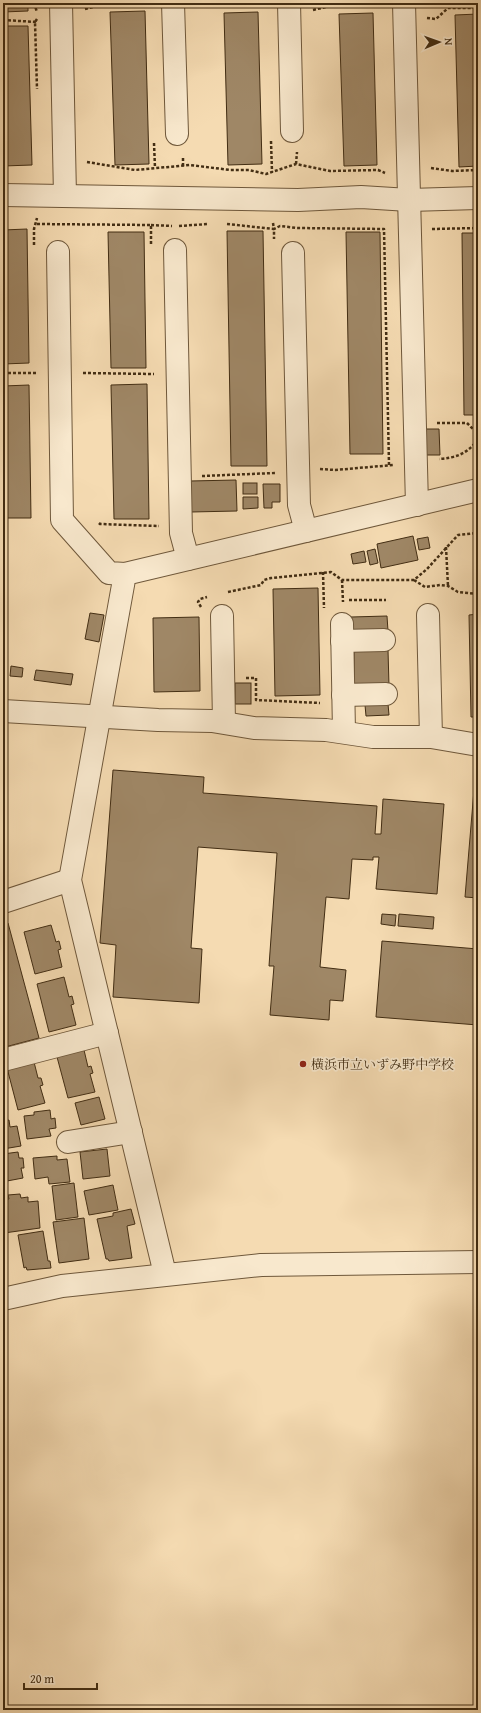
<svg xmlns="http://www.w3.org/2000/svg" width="481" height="1713" font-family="'Gentium Book Plus','Noto Serif JP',serif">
  <rect width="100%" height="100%" fill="#f5dbb2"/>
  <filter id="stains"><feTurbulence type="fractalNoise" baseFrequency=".005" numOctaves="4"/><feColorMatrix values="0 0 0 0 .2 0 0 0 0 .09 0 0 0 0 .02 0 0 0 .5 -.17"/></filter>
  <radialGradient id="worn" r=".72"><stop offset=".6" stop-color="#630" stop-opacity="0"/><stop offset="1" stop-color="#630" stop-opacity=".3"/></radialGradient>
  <!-- building -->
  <g fill="#9f8766" stroke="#422d13">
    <path d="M3,3H28V11L3,12Z"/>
    <path d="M145,11L149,164L115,165L110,12Z"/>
    <path d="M258,12L262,164L228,165L224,13Z"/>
    <path d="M373,13L377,165L344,166L339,14Z"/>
    <path d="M478,14V166L459,167L455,15Z"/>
    <path d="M3,26H28L32,165L3,166Z"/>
    <path d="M27,229L29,363L3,364V230Z"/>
    <path d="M227,231H263L267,466H231Z"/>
    <path d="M108,232H144L146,368H111Z"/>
    <path d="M346,232H380L383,454H350Z"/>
    <path d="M462,233H478V415H464Z"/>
    <path d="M147,384L149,519H114L111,385Z"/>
    <path d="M29,385L31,518H3V386Z"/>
    <path d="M425,429H439L440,455H425Z"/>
    <path d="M236,480L237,511L191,512L190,481Z"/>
    <rect x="243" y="483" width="14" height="11"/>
    <path d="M263,484H280V502H272V508H264Z"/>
    <path d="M243,497H258V508L243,509Z"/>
    <path d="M413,536L418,560L381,568L377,544Z"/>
    <path d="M428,537L430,548L419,550L417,539Z"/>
    <path d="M375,549L378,563L370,565L367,551Z"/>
    <path d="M364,551L366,562L353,564L351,554Z"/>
    <path d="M318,588L320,695L275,696L273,589Z"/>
    <path d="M90,613L104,615L99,642L85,639Z"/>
    <path d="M478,614V717H471L469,615Z"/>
    <path d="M387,616L388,631L352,632L351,617Z"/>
    <path d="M199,617L200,691L154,692L153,618Z"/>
    <path d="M388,650L389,686L354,687V651Z"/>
    <path d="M11,666L23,668L22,677L10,676Z"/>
    <path d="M36,670L73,674L71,685L34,680Z"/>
    <rect x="235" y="683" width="16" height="21"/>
    <path d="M388,704L389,715L366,716L365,705Z"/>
    <path d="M113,770L204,777L203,793L377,806L375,834H381L383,799L444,804L437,894L376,889L379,857H373V860L352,859L349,899L326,897L320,967L346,970L343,1001L330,1000L329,1020L270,1015L274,966H269L277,853L198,847L191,948L202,949L199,1003L113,997L116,945L100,943Z"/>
    <path d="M475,778H478V898L465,897Z"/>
    <path d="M382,914L396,915L395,926L381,924Z"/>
    <path d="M399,914L434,917L433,929L398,926Z"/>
    <path d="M8,923L39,1038L5,1047L3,1041V924Z"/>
    <path d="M51,925L56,942L59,941L61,949L58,950L62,967L35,974L24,932Z"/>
    <path d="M382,941L478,949V1025L376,1017Z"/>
    <path d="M64,977L69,997L72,996L74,1004L71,1005L76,1025L49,1032L37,984Z"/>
    <path d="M84,1050L88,1067L91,1066L93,1073L90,1074L95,1092L68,1098L57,1057Z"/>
    <path d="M34,1062L38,1078H41L43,1085L40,1086L45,1103L18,1110L7,1068Z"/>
    <path d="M99,1097L105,1119L81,1125L75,1103Z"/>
    <path d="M50,1110L51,1119L55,1118L56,1128L49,1129L51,1136L27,1139L24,1116L34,1115V1112Z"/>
    <path d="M9,1120L10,1127L17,1126L21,1146L3,1149V1121Z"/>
    <path d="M107,1149L110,1176L83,1179L80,1152Z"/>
    <path d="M18,1152L19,1158H23L24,1168H21L23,1178L7,1181L5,1173L3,1174V1154Z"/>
    <path d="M57,1156V1160L67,1159L70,1182L49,1184L48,1177L35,1179L33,1158Z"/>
    <path d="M74,1183L78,1217L56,1220L52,1186Z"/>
    <path d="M113,1185L118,1210L89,1215L84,1191Z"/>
    <path d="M20,1194L21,1198L28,1197V1202L38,1201L40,1228L4,1233L3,1199H9L8,1195Z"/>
    <path d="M131,1209L135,1224L127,1226L132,1258L109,1261L108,1259H106L97,1219L113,1216V1213Z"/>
    <path d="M84,1218L89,1259L59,1263L53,1222Z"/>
    <path d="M43,1231L48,1261H50L51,1268L27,1270L26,1267L24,1268L18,1235Z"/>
  </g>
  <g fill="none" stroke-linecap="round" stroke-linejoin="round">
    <defs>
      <g id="minor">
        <path d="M61,3L65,196"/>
        <path d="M173,3L177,134"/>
        <path d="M289,3L292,131"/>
        <path d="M404,3L417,505"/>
        <path d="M3,195L298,200L361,197L409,200L478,198"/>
        <path d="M175,250L181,533L188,559"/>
        <path d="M58,252L62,520L109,573L125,574"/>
        <path d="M293,253L299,505L306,531"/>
        <path d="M428,615L431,737"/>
        <path d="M222,616L224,722"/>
        <path d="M342,624L344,732"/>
        <path d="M342,641L384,640"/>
        <path d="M343,695L386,694"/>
        <path d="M3,711L158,720L212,721L254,728L326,730L373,737H431L478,745"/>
        <path d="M3,902L70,880"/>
        <path d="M3,1060L107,1033"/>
        <path d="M68,1142L131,1132"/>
        <path d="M165,1274L70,880L125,574L478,490"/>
        <path d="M3,1299L62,1286L261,1265L478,1262"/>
      </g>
    </defs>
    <!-- minor casing -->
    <use href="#minor" stroke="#6f583b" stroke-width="24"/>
    <!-- path -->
    <g stroke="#422d13" stroke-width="2.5" stroke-dasharray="3 2" stroke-linecap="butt">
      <path d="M34,3L37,12"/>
      <path d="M208,3L212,6L266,5"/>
      <path d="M85,9L97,6L100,3"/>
      <path d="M313,10L343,3"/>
      <path d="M427,18L436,19L448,8H478"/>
      <path d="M37,19L35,22L37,89"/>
      <path d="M3,20L37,22"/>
      <path d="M271,141L272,172"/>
      <path d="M154,143L155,168"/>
      <path d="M87,162L135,170L190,165L230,170H249L266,174L296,164L330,171L378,170L385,173"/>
      <path d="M296,164L297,152"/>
      <path d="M183,166V157"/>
      <path d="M431,168L452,171L478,170"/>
      <path d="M273,223L274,229L280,226L297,228L384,229L389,465"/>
      <path d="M37,224L151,225V244"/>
      <path d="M227,224L274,229V239"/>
      <path d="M151,225L172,226"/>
      <path d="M179,226L208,224"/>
      <path d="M432,229L478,228"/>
      <path d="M34,245V229L37,218"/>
      <path d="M3,373H36"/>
      <path d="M83,373L154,374"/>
      <path d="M437,423H467L477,433L476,442C466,454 455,458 439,459"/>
      <path d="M320,469L335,470L393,465"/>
      <path d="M202,476L275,473"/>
      <path d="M99,523L100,524L159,526"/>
      <path d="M446,547L448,586"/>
      <path d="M323,572L324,608"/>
      <path d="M342,580L343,602"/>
      <path d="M414,580L425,587L440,585L448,586L458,592L478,594"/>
      <path d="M228,592L261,585L264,580L271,578L331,572L342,580H414L427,569L458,535L478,533"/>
      <path d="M349,600H386"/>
      <path d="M201,607L198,602L200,599L207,597"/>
      <path d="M246,678H256V700L320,703"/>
    </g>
    <!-- minor -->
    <use href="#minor" stroke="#f8e8cd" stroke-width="22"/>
  </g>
  <!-- markers -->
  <circle fill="#8f2418" stroke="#f8e8cd" stroke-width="1.5" cx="303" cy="1064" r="4"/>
  <g text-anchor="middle" stroke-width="3.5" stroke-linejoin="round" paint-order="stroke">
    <!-- poi labels -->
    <g font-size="13" fill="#422d13" stroke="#f8e8cd" text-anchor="start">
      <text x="311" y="1069">横浜市立いずみ野中学校</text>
    </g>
  </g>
  <!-- margin -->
  <rect width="481" height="1713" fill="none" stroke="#f5dbb2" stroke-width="16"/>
  <rect x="4" y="4" width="473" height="1705" fill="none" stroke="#422d13" stroke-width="2"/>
  <rect x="8" y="8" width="465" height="1697" fill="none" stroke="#422d13"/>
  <!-- north arrow -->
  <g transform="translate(439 42) rotate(88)" stroke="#f8e8cd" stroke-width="3" paint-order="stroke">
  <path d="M0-3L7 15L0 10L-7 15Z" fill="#422d13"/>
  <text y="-6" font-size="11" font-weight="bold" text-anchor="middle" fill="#422d13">N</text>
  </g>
  <!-- scale -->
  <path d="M24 1683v6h73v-6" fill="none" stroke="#422d13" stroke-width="2"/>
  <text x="30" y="1683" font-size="12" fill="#422d13" stroke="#f8e8cd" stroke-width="3" paint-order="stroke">20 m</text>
  <rect width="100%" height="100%" filter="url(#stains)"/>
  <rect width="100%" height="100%" fill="url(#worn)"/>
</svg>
